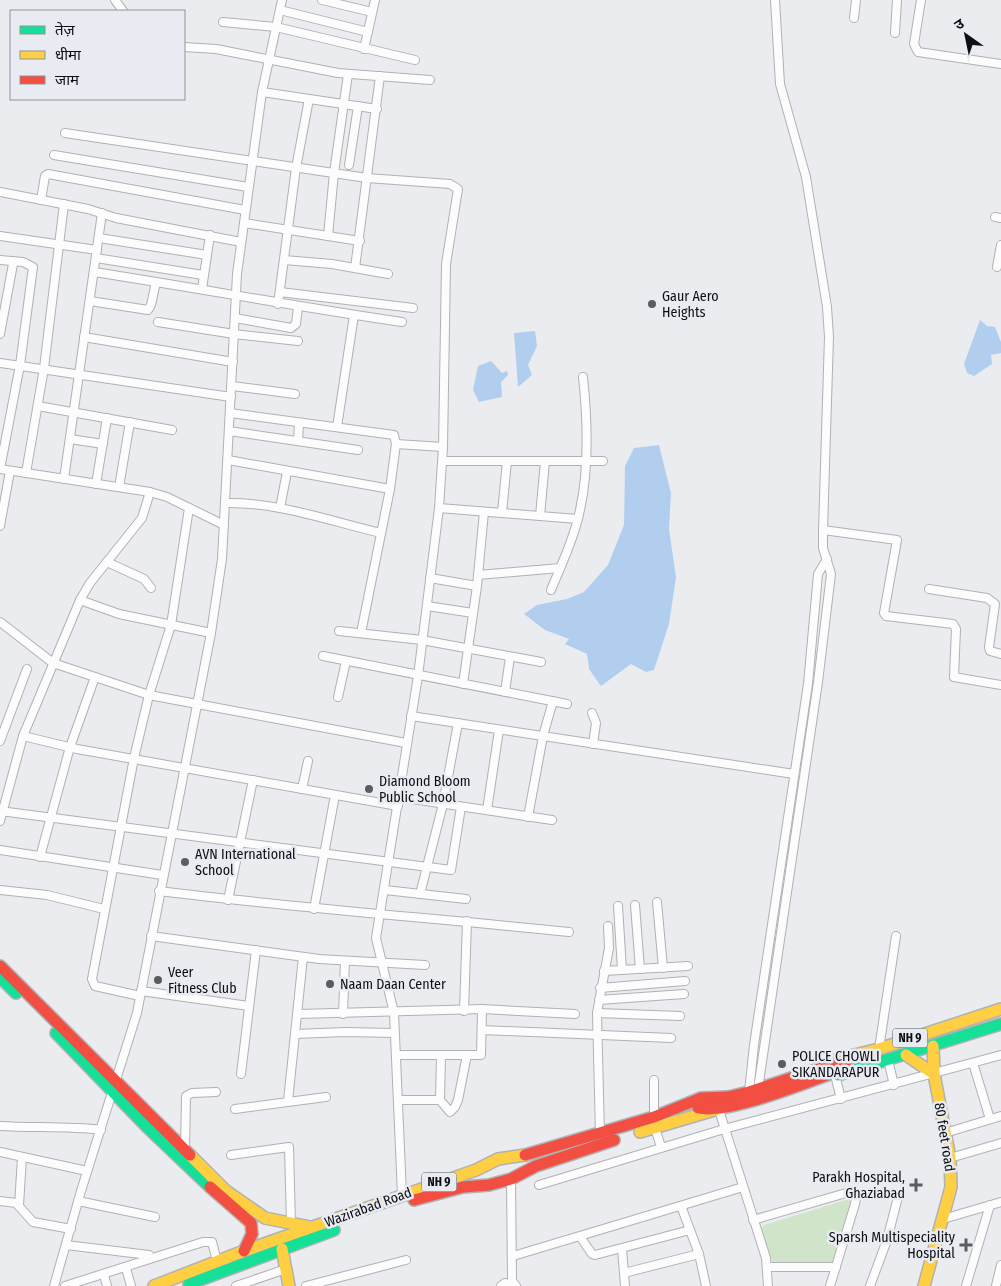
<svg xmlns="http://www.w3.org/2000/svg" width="1001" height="1286" font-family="'Fira Sans Condensed','Noto Sans Devanagari',sans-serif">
  <rect width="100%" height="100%" fill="#eaecf0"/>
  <!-- green -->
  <path fill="#d0e4ca" d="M849,1199L856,1201L839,1266L773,1263L761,1229L764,1225Z"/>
  <!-- water -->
  <g fill="#b1ceef">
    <path d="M980,320L987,326L995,327L1001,342V353L991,355L992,364L974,376L967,373L964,364Z"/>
    <path d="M535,331L537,346L528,365L532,375L518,387L514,333Z"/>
    <path d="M491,361L502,373L507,371L508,375L501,382L502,397L479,402L473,390L478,366Z"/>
    <path d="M659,445L671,493L669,529L676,577L669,624L654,670L646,672L631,664L601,686L589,669L587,654L565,644L569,639L545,630L524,614L537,605L567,599L584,592L608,565L624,525L625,466L634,448Z"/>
  </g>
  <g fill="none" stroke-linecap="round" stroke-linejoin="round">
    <defs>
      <g id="street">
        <path d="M115,0L123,11"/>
        <path d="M322,0L372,12"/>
        <path d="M921,0L914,44L918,52L1001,64"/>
        <path d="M280,10L368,32"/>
        <path d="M854,18L856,0"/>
        <path d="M223,22L276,27L415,60"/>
        <path d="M895,33L897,0"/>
        <path d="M184,47L216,49L338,73L430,80"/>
        <path d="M364,49L375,0"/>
        <path d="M262,92L377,109"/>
        <path d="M65,133L367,178L450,184L458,189L446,264L443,447L439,508L418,676L376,938L394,1013L402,1194"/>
        <path d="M54,155L248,187"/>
        <path d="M349,165L358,106"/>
        <path d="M0,192L88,209L116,218L241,242"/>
        <path d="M41,200L45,176L48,174L245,210"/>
        <path d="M995,217L1001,218"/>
        <path d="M244,223L360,241"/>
        <path d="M0,236L97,250"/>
        <path d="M328,236L334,173L348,74"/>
        <path d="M99,238L207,255"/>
        <path d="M96,258L203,275"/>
        <path d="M0,260L23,262L33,267L20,365L0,469"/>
        <path d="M284,260L332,264L388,274"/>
        <path d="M997,267L1001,245"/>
        <path d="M355,268L380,76"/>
        <path d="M94,272C197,288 299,307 402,322"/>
        <path d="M202,289L210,235"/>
        <path d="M280,292L413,308"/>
        <path d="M90,301L148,310L151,305L156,282"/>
        <path d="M278,304L296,168L309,99"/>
        <path d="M235,318L291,328L296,324L298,307"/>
        <path d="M158,322L234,334L298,341"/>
        <path d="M0,334L13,264"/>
        <path d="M84,337L233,362"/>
        <path d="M0,363L231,397"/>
        <path d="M232,386L295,394"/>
        <path d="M38,406L172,430"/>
        <path d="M230,413L394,435L396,444L390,489L361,633"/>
        <path d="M337,427L354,315"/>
        <path d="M229,431L358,450"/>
        <path d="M70,439L103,444"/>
        <path d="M298,441L299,423"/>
        <path d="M396,444L443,447"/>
        <path d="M228,460L390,489"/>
        <path d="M443,461H603"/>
        <path d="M0,469L150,492L167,497L224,525"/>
        <path d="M26,473L44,368L64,204"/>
        <path d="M64,479L102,213"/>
        <path d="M96,484L107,418"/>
        <path d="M119,487L130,422"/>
        <path d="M226,503C278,502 330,521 381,533"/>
        <path d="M280,508L287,472"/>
        <path d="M439,508L578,519"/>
        <path d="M502,513L507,461"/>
        <path d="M540,516L545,461"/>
        <path d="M0,526L10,471"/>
        <path d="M823,530L897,540L884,613L886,616L953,624L956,629L954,677L1001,685"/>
        <path d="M107,562L144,579L151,588"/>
        <path d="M478,575L560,568"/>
        <path d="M430,578L477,586"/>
        <path d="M929,589L987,598L995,604L989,647L990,651L1001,654"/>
        <path d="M551,590C560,568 571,545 577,522C590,476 588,424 583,377"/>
        <path d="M80,600L119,614L211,633"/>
        <path d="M427,606L473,613"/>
        <path d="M0,622L53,663L149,695L406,743"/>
        <path d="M339,631L422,640L541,662"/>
        <path d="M323,656L567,704"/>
        <path d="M463,684L477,586L484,512"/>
        <path d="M505,692L510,657"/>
        <path d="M338,697L346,661"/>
        <path d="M592,713L596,723L593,744"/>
        <path d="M411,716L794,774"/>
        <path d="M23,736L77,749L398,806"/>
        <path d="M0,741L27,669"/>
        <path d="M302,789L308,761"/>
        <path d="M399,797L552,820"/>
        <path d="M487,810L499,730"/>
        <path d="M0,811L451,870L461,807"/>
        <path d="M528,817L543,736L553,701"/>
        <path d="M0,821L23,736L80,600L90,583L142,518L150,492"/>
        <path d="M0,850L162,875"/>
        <path d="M40,857L70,747L95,677"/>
        <path d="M0,890L47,895L104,909"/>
        <path d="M385,890L466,899"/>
        <path d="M159,891C296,908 433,918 569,932"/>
        <path d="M420,894L443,804L458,723"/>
        <path d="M228,900L253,780"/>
        <path d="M657,902L663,968"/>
        <path d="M635,905L640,969"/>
        <path d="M618,906L622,970"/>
        <path d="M314,909L335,795"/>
        <path d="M151,936L319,959L425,965"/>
        <path d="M604,971L688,966"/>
        <path d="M600,988L685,981"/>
        <path d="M141,991L249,1006"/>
        <path d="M140,996L95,986L92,979L134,758L149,695L171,625L189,508"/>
        <path d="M599,1000L684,994"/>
        <path d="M464,1011L467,921"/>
        <path d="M597,1013L680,1016"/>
        <path d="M297,1014L482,1009L575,1014"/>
        <path d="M343,1014L345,961"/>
        <path d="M482,1030L671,1038"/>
        <path d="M295,1034L345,1032L394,1033"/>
        <path d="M879,1049L896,936"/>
        <path d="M396,1055H481L482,1009"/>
        <path d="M441,1055L440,1100L450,1112L455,1107L458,1100L467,1055"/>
        <path d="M888,1060L894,1085"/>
        <path d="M973,1063L990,1119"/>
        <path d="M241,1074L256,950"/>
        <path d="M835,1075L841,1099"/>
        <path d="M758,1089L818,682L831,574L823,548V530L829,337L827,307L806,177L780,84L775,0"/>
        <path d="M749,1092L754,1045L808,684L818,574L827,559"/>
        <path d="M399,1100H440"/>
        <path d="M288,1101L303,957"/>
        <path d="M235,1109L326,1097"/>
        <path d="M719,1110L766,1258L768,1286"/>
        <path d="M654,1117V1080"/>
        <path d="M0,1126C34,1128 67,1126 101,1130"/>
        <path d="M655,1128L661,1147"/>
        <path d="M945,1133L1001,1116"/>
        <path d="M600,1134L597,1013L609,948L608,926"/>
        <path d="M185,1151L186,1096L192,1093L216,1092"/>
        <path d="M0,1152L87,1171"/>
        <path d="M231,1155L289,1147L291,1224"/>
        <path d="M950,1158L1001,1143"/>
        <path d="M511,1179L512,1281L516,1286"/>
        <path d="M539,1185L724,1129L1001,1055"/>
        <path d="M0,1201L16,1203L33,1222L71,1229"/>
        <path d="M78,1201L155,1217"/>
        <path d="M19,1205L22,1158"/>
        <path d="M681,1206L699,1254L706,1286"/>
        <path d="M943,1219L1001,1202"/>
        <path d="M753,1220L846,1193L852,1194L856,1199L855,1204L830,1286"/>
        <path d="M581,1238L592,1254L595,1255L690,1230"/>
        <path d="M66,1245L149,1255"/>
        <path d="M622,1249L625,1286"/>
        <path d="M513,1256L743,1187"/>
        <path d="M768,1267H836"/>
        <path d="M126,1268L131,1286"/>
        <path d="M624,1273L699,1254"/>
        <path d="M104,1275L107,1286"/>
        <path d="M54,1286L81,1191L137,1013L211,633L222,559L237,274L262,92L282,0"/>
        <path d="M65,1286L203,1242H212L217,1261"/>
        <path d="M236,1286L286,1269"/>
        <path d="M306,1286L406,1260"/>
        <path d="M501,1286L505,1283L515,1285"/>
        <path d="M870,1286L887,1240L898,1197"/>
        <path d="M966,1286L990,1205"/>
        <path d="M996,1286L1001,1265"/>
      </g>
      <g id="fast">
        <path d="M0,977L16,993"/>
        <path d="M56,1033L146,1126L210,1187"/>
        <path d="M838,1075L1001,1024"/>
        <path d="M189,1284L334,1230"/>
      </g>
      <g id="slow">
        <path d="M906,1055L934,1074"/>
        <path d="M834,1060L879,1049L1001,1009"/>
        <path d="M640,1132L728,1106"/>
        <path d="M190,1155L226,1191L265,1218L310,1227"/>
        <path d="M282,1249L289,1286"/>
        <path d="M154,1286L244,1251L476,1170L498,1159L525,1155"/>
        <path d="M924,1286L951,1187L950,1158L934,1074L933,1046"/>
      </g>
      <g id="jam">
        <path d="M0,966L190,1155"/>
        <path d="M843,1061L846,1067L844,1069C811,1080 729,1115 698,1108L703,1103L749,1092Z"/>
        <path d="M525,1155L654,1117L701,1098L729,1097"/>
        <path d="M210,1187L251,1223L252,1234L244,1251"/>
        <path d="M414,1200L463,1187L489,1185L511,1179L536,1166L614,1140"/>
      </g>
    </defs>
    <!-- street casing -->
    <use href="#street" stroke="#b0b1b4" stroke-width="10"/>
    <!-- fast casing -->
    <use href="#fast" stroke="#b0b1b4" stroke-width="14"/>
    <!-- slow casing -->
    <use href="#slow" stroke="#b0b1b4" stroke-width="14"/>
    <!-- jam casing -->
    <use href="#jam" stroke="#b0b1b4" stroke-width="14"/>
    <!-- street -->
    <use href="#street" stroke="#fcfcfd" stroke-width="8"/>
    <!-- fast -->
    <use href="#fast" stroke="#16e098" stroke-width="11"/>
    <!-- slow -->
    <use href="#slow" stroke="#ffcf43" stroke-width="11"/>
    <!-- jam -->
    <use href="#jam" stroke="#f24e42" stroke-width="11"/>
  </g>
  <!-- markers -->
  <g fill="#5b5c60" stroke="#e8ebf2" stroke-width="2">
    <circle cx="652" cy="304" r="5"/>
    <circle cx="369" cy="789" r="5"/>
    <circle cx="185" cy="862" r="5"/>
    <circle cx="158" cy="980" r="5"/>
    <circle cx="330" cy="984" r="5"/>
    <circle cx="782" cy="1064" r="5"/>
    <path d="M913.5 1177.5h5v5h5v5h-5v5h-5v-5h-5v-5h5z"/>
    <path d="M963.5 1237.5h5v5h5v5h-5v5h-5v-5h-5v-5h5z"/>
  </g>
  <g text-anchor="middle" stroke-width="5" stroke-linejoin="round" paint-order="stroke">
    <!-- shield labels -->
    <g fill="#e8ebf2" stroke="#4f5155" stroke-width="1">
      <rect x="892.5" y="1028.5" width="35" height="19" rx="4"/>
      <rect x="421.5" y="1172.5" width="35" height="19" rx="4"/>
    </g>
    <g font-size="12" font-weight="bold" fill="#0e0f12">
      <text x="910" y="1042">NH 9</text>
      <text x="439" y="1186">NH 9</text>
    </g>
    <!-- poi labels -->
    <g font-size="14" fill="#0e0f12" stroke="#e8ebf2" text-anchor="start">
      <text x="662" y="301">Gaur Aero<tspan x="662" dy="16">Heights</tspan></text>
      <text x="379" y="786">Diamond Bloom<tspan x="379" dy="16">Public School</tspan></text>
      <text x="195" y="859">AVN International<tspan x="195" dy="16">School</tspan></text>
      <text x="168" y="977">Veer<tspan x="168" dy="16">Fitness Club</tspan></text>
      <text x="340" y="989">Naam Daan Center</text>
      <text x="792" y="1061">POLICE CHOWLI<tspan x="792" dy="16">SIKANDARAPUR</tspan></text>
      <text x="905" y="1182" text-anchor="end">Parakh Hospital,<tspan x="905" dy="16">Ghaziabad</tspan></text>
      <text x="955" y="1242" text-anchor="end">Sparsh Multispeciality<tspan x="955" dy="16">Hospital</tspan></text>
    </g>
    <!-- street labels -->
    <g font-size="14" fill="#0e0f12" stroke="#e8ebf2">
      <text transform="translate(945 1137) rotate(81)" y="5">80 feet road</text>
      <text transform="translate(368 1207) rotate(-20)" y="5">Wazirabad Road</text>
    </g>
  </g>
  <!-- legend -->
  <rect x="10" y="10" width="175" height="90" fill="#e8ebf2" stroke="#919398"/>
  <rect x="20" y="26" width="25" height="8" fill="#16e098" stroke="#919398"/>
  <text x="55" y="35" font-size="15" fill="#0e0f12">तेज़</text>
  <rect x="20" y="51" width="25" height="8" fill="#ffcf43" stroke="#919398"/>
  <text x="55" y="60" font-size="15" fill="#0e0f12">धीमा</text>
  <rect x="20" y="76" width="25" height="8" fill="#f24e42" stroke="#919398"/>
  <text x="55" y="85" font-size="15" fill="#0e0f12">जाम</text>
  <!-- north arrow -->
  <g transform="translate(966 35) rotate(327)" stroke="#e8ebf2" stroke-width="4" paint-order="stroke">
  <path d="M0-4L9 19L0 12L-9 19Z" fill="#0e0f12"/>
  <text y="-8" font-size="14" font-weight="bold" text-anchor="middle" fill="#0e0f12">उ</text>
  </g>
</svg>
